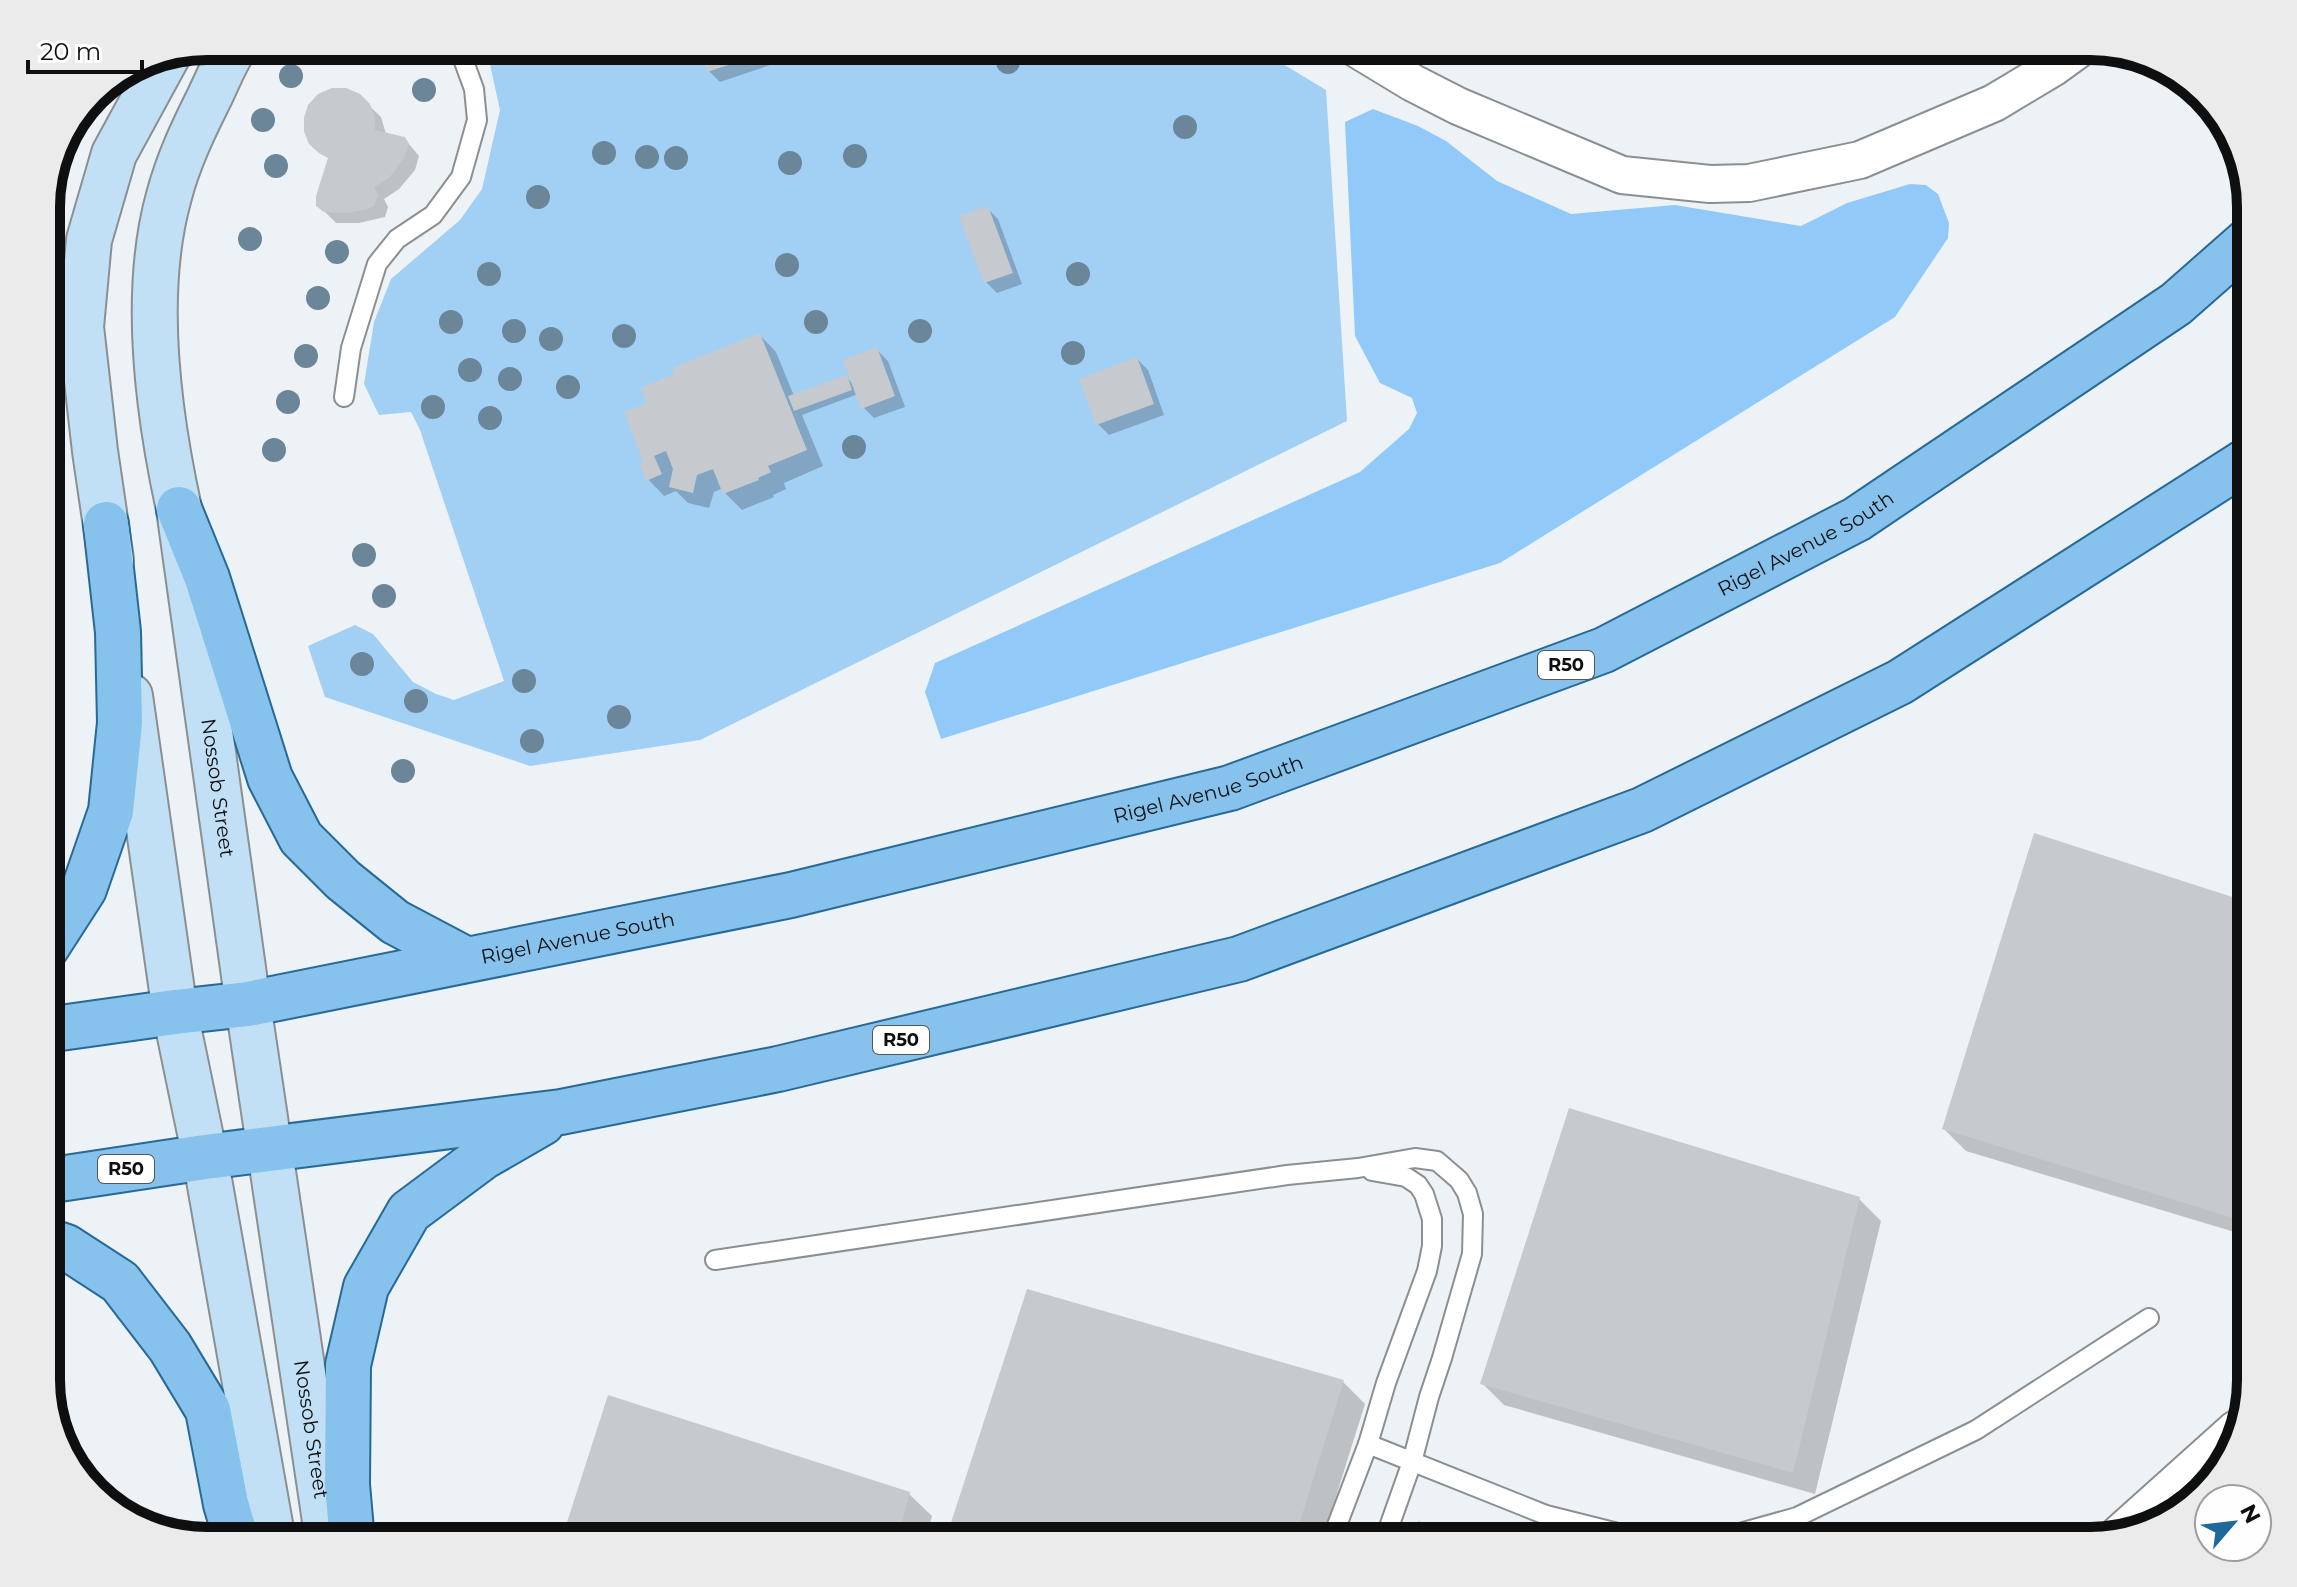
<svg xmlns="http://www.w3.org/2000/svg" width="2297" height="1587" font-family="Montserrat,sans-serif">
  <rect width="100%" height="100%" fill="#edf2f6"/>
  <!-- green -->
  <g fill="#a2cff4">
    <path d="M486,46H1253L1326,90L1347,421L700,740L530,766L325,697L308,646L355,625L373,634L413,682L436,694L454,700L504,681L420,430L411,412L379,415L364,384L374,322L391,279L460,220L482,189L500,110Z"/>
    <path d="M70,127L46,222V197L58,145Z"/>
  </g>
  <!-- forest -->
  <path fill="#91caf9" d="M1373,109L1418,126L1446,141L1497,181L1571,214L1675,205L1801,226L1847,203L1910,184L1926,185L1938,194L1949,223L1948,238L1895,317L1500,563L941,739L925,692L935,663L1360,472L1409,429L1417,413L1412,398L1380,383L1355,336L1345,122Z"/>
  <!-- shadow -->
  <g fill="#0003">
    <path d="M700,46H787L791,58L720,82L709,71Z"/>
    <path d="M358,95L381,117L386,134L404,138L419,156L415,170L399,189L384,199L388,207L385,217L359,223H336L318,205Z"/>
    <path d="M987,208L998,219L1022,284L997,293L986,282Z"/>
    <path d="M760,335L776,352L794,396L846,377L855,386L877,350L888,361L905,407L874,418L863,407L858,394L802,415L823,466L784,483L786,489L773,495L774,497L742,510L725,493L723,488L714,492L709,508L688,503L676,491L664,496L648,479L646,462L649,404Z"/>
    <path d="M1137,359L1148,370L1164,415L1109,435L1098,424Z"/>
    <path d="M2251,905V1237L1966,1151L1944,1129Z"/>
    <path d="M1859,1199L1881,1221L1815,1494L1504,1405L1482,1383Z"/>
    <path d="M1343,1382L1365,1404L1322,1541H947Z"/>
    <path d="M909,1494L932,1516L925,1541H563Z"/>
  </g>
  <!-- building -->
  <g fill="#c6cace">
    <path d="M698,46H783V47L707,72Z"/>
    <path d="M332,88H346L360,94L370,104L375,118V130L405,137L409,144L404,158L389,178L374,187L378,195L374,206L364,210L347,213L324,212L316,206V196L328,158L319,153L309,144L304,131V118L308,105L318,94Z"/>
    <path d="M988,206L1013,273L984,283L959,216Z"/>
    <path d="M760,333L807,450L768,466L771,472L758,478L759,480L723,494L713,469L697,475L693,493L669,487L673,469L666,451L654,456L662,474L646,481L639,462L643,461L624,412L647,403L641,388L674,374L672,368Z"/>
    <path d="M877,347L895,396L861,409L843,360Z"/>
    <path d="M1137,357L1154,404L1096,425L1079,379Z"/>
    <path d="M847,375L852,390L794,411L788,396Z"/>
    <path d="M2034,833L2251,903L2250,1223L1942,1129Z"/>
    <path d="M1569,1108L1860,1197L1793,1473L1480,1384Z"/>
    <path d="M1027,1289L1344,1380L1294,1541H945Z"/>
    <path d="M608,1395L910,1492L897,1541H561Z"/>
    <path d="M1418,1521L1484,1540V1541H1412Z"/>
  </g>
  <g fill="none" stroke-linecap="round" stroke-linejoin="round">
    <defs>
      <g id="lane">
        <path d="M344,397L351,348L377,264L397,239L433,215L461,177L477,120L474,89L463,59L454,46"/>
        <path d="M715,1260L1287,1175L1358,1168L1415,1158L1437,1161L1459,1180L1467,1193L1473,1214L1472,1254L1442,1358L1429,1397L1412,1462L1384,1541"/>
        <path d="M1368,1444L1546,1515L1650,1541"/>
        <path d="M1331,1541L1368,1444L1386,1383L1427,1271L1432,1246V1219L1424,1194L1418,1185L1406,1177L1372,1171"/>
        <path d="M1711,1541L1797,1517L1976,1430L2149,1318"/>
      </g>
      <g id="street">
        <path d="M1352,46L1413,83L1458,106L1622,175L1710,184L1749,183L1860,160L1994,103L2054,67L2083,46"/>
        <path d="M2119,1534L2236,1429"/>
      </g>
      <g id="secondary">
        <path id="s1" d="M235,46C224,63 217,82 208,100C192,132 178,162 169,196C142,292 158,413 179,509L248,1004L328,1541"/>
        <path d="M111,560L95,451L81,327L89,240L114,154L169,53"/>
        <path d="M130,696L175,1012L205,1157L273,1541"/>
      </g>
      <g id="primary">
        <path d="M179,509L207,578L270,778L301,838L343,880L395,922L465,959"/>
        <path d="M46,948L84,889L111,811L120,723L118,632L106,524"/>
        <path id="s2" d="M46,1030L175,1012L248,1004L791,895L1230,788L1604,650L1857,519L2176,304L2251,238"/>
        <path d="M46,1181L205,1157L561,1112L778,1069L1239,959L1642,810L1900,682L2251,458"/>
        <path d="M46,1240L66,1247L120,1282L170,1347L208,1410L226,1504L237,1541"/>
        <path d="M352,1541L347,1485L348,1365L366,1287L409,1212L483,1157L542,1123"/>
      </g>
    </defs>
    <!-- lane casing -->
    <use href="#lane" stroke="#8b8f92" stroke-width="22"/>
    <!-- street casing -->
    <use href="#street" stroke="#8b8f92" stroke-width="40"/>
    <!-- secondary casing -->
    <use href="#secondary" stroke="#8b8f92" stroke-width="48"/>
    <!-- primary casing -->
    <use href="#primary" stroke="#276997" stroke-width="48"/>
    <!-- lane -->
    <use href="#lane" stroke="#fff" stroke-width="18"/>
    <!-- street -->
    <use href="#street" stroke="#fff" stroke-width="36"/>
    <!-- secondary -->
    <use href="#secondary" stroke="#c2e0f5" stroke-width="44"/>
    <!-- primary -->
    <use href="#primary" stroke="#86c2ec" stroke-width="44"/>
  </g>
  <!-- trees -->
  <g fill="#6b8698">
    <circle cx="1008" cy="62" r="12"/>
    <circle cx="291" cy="76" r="12"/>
    <circle cx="424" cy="90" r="12"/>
    <circle cx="263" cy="120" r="12"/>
    <circle cx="1185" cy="127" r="12"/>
    <circle cx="604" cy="153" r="12"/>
    <circle cx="855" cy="156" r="12"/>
    <circle cx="647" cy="157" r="12"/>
    <circle cx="676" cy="158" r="12"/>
    <circle cx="790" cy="163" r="12"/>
    <circle cx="276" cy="166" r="12"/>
    <circle cx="538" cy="197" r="12"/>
    <circle cx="250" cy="239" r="12"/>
    <circle cx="337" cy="252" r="12"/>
    <circle cx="787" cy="265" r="12"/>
    <circle cx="489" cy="274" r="12"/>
    <circle cx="1078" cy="274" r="12"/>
    <circle cx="318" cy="298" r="12"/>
    <circle cx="451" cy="322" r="12"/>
    <circle cx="816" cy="322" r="12"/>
    <circle cx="514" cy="331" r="12"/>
    <circle cx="920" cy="331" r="12"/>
    <circle cx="624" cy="336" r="12"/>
    <circle cx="551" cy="339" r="12"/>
    <circle cx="1073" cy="353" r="12"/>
    <circle cx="306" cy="356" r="12"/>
    <circle cx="470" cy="370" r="12"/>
    <circle cx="510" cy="379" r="12"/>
    <circle cx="568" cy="387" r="12"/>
    <circle cx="288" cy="402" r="12"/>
    <circle cx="433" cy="407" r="12"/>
    <circle cx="490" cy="418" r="12"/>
    <circle cx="854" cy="447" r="12"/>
    <circle cx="274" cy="450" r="12"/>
    <circle cx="364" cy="555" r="12"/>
    <circle cx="384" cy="596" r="12"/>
    <circle cx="362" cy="664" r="12"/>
    <circle cx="524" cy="681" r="12"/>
    <circle cx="416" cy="701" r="12"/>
    <circle cx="619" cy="717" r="12"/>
    <circle cx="532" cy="741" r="12"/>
    <circle cx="403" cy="771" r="12"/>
  </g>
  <g text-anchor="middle" stroke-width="6" stroke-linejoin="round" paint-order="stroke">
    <!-- shield labels -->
    <g fill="#fefefe" stroke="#555757" stroke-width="2">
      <rect x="1538" y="651" width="56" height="28" rx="6"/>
      <rect x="873" y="1026" width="56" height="28" rx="6"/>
      <rect x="98" y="1155" width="56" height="28" rx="6"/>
    </g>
    <g font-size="18" font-weight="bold" fill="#0d0f10">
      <text x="1566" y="671">R50</text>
      <text x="901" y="1046">R50</text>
      <text x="126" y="1175">R50</text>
    </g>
    <!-- street labels -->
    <g font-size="20" fill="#0d0f10" stroke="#fefefe">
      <text dy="7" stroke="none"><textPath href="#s2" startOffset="1836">Rigel Avenue South</textPath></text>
      <text dy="7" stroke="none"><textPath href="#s1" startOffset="762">Nossob Street</textPath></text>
      <text dy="7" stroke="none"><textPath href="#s2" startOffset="1188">Rigel Avenue South</textPath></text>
      <text dy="7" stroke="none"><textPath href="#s2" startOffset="540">Rigel Avenue South</textPath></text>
      <text dy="7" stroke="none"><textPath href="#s1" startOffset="1410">Nossob Street</textPath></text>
    </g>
  </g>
  <!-- crop -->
  <path d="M0 0H2297V1587H0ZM207 60H2090A147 147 0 0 1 2237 207V1380A147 147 0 0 1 2090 1527H207A147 147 0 0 1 60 1380V207A147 147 0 0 1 207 60Z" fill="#ebebeb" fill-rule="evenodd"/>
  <path fill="none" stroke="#0d0f10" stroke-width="10" d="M207 60H2090A147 147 0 0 1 2237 207V1380A147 147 0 0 1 2090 1527H207A147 147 0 0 1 60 1380V207A147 147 0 0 1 207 60Z"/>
  <!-- north arrow -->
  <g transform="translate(2233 1523) rotate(62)"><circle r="38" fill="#fefefe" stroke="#9e9e9f" stroke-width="2"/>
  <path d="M0-6L14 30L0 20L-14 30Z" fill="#1e699c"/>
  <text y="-12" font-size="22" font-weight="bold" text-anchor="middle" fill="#0d0f10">N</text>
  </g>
  <!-- scale -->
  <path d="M28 60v12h114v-12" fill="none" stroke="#0d0f10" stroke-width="4"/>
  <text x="40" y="60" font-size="24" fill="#0d0f10" stroke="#fefefe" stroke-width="6" paint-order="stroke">20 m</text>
</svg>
